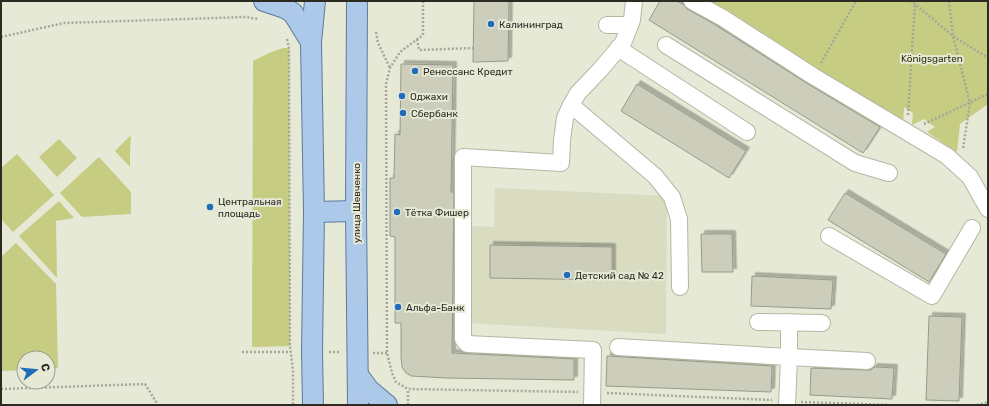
<svg xmlns="http://www.w3.org/2000/svg" width="989" height="406" font-family="Rubik,sans-serif">
  <defs>
    <filter id="shadow"><feDropShadow dx="3.5" dy="-3.5" stdDeviation="0" flood-color="#0004"/></filter>
  </defs>
  <rect width="100%" height="100%" fill="#e6e9d5"/>
  <!-- built -->
  <path fill="#d9dcc1" d="M495,188L667,196L666,334L467,323L469,226L494,227Z"/>
  <!-- green -->
  <g fill="#c6cc82">
    <path d="M695,1H988V104L960,124L957,152L927,132L935,127L924,119L912,125L913,113L904,107L903,124Z"/>
    <path d="M283,48H289L290,346L252,347L253,61L269,53Z"/>
    <path d="M131,135L130,151V167L115,151Z"/>
    <path d="M59,139L77,158L57,177L39,157Z"/>
    <path d="M17,154L54,195L13,232L1,219V168Z"/>
    <path d="M99,157L131,192V214L82,217L60,193Z"/>
    <path d="M59,201L74,218L56,221L57,278L19,236Z"/>
    <path d="M16,243L56,284L58,368H48V358H24V370L1,371V257Z"/>
  </g>
  <!-- building -->
  <g fill="#cccebb" stroke="#989a88" filter="url(#shadow)">
    <path d="M474,1H509L508,61L473,62Z"/>
    <path d="M660,1H677L684,5L687,9L714,24L808,84L880,127L863,153L649,20Z"/>
    <path d="M401,64L453,65L451,192H454L452,353L574,359V380L447,378L411,376L406,373L402,367L401,357V323H395V237L390,236V178H394L395,134L400,135Z"/>
    <path d="M637,84L746,151L729,178L621,111Z"/>
    <path d="M845,193L946,254L929,282L828,220Z"/>
    <path d="M701,234H732L733,272H702Z"/>
    <path d="M490,245L612,247V280L490,278Z"/>
    <path d="M752,276L833,280L831,309L751,306Z"/>
    <path d="M929,316L962,317L959,401L926,400Z"/>
    <path d="M607,356L772,366L771,392L606,386Z"/>
    <path d="M874,367L894,368L892,399L810,395L811,368L867,370H871Z"/>
  </g>
  <g fill="none" stroke-linecap="round" stroke-linejoin="round">
    <defs>
      <g id="minor">
        <path d="M692,1L723,18L813,76L947,156L970,177L988,209"/>
        <path d="M607,25H630"/>
        <path d="M666,45L855,163L889,173"/>
        <path d="M618,48L747,132"/>
        <path d="M571,105L655,176L672,197L679,219L680,287"/>
        <path d="M829,236L932,296L972,228"/>
        <path d="M758,322L822,323"/>
        <path d="M618,347L789,357V322"/>
        <path d="M592,405L593,350L467,344L463,339V157L561,163L562,140L565,118L571,105L578,93L600,70L623,43L632,20L634,1"/>
        <path d="M787,405L789,357L867,361"/>
      </g>
      <g id="major">
        <path d="M264,1L285,8L293,13L311,42"/>
        <path d="M357,1L356,211L358,405"/>
        <path d="M314,212L356,211"/>
        <path d="M358,375L369,390L387,405"/>
        <path d="M313,405L312,352L314,212L311,42L315,1"/>
      </g>
    </defs>
    <!-- minor casing -->
    <use href="#minor" stroke="#b5b7a4" stroke-width="18"/>
    <!-- major casing -->
    <use href="#major" stroke="#5c7a9c" stroke-width="22"/>
    <!-- path -->
    <g stroke="#a5a798" stroke-width="2.5" stroke-dasharray="2 2" stroke-linecap="butt">
      <path d="M423,1V35L400,52L390,68L386,84L387,353L392,373L396,382L408,389L578,392"/>
      <path d="M910,1L915,4L953,36L988,58"/>
      <path d="M949,1L953,36L970,103L963,149"/>
      <path d="M376,32L378,43L390,68"/>
      <path d="M1,37L64,23L245,17L259,19"/>
      <path d="M287,39L289,48L290,346L293,371V405"/>
      <path d="M417,39L419,50L473,48"/>
      <path d="M821,63L856,1"/>
      <path d="M908,115L915,4"/>
      <path d="M924,124L988,94"/>
      <path d="M242,352H290"/>
      <path d="M329,352H340"/>
      <path d="M373,353H387"/>
      <path d="M1,389L145,384L158,405"/>
      <path d="M607,393L772,400"/>
      <path d="M801,402L890,405"/>
      <path d="M408,405V389"/>
      <path d="M977,405L988,402"/>
    </g>
    <!-- minor -->
    <use href="#minor" stroke="#fff" stroke-width="16"/>
    <!-- major -->
    <use href="#major" stroke="#adc9ea" stroke-width="20"/>
  </g>
  <!-- markers -->
  <g fill="#1f6cbb" stroke="#e6e9d5" stroke-width="1.5">
    <circle cx="491" cy="24" r="4"/>
    <circle cx="415" cy="71" r="4"/>
    <circle cx="402" cy="96" r="4"/>
    <circle cx="403" cy="113" r="4"/>
    <circle cx="210" cy="207" r="4"/>
    <circle cx="397" cy="212" r="4"/>
    <circle cx="567" cy="275" r="4"/>
    <circle cx="398" cy="307" r="4"/>
  </g>
  <g text-anchor="middle" stroke-width="4" stroke-linejoin="round" paint-order="stroke">
    <!-- poi labels -->
    <g font-size="10" fill="#2b2b24" stroke="#e6e9d5" text-anchor="start">
      <text x="499" y="28">Калининград</text>
      <text x="423" y="75">Ренессанс Кредит</text>
      <text x="410" y="100">Оджахи</text>
      <text x="411" y="117">Сбербанк</text>
      <text x="218" y="205">Центральная<tspan x="218" dy="12">площадь</tspan></text>
      <text x="405" y="216">Тётка Фишер</text>
      <text x="575" y="279">Детский сад № 42</text>
      <text x="406" y="311">Альфа-Банк</text>
    </g>
    <!-- park labels -->
    <g font-size="10" fill="#30320c" stroke="#e6e9d5">
      <text x="932" y="62">Königsgarten</text>
    </g>
    <!-- street labels -->
    <g font-size="10" fill="#2b2b24" stroke="#e6e9d5">
      <text transform="translate(356 203) rotate(-90)" y="4">улица Шевченко</text>
    </g>
  </g>
  <!-- border -->
  <rect width="989" height="406" fill="none" stroke="#2b2b24" stroke-width="4"/>
  <!-- north arrow -->
  <g transform="translate(36 370) rotate(74)"><circle r="19" fill="#e6e9d5" stroke="#9b9d8e"/>
  <path d="M0-3L7 15L0 10L-7 15Z" fill="#1f6cbb"/>
  <text y="-6" font-size="11" font-weight="bold" text-anchor="middle" fill="#2b2b24">С</text>
  </g>
</svg>
